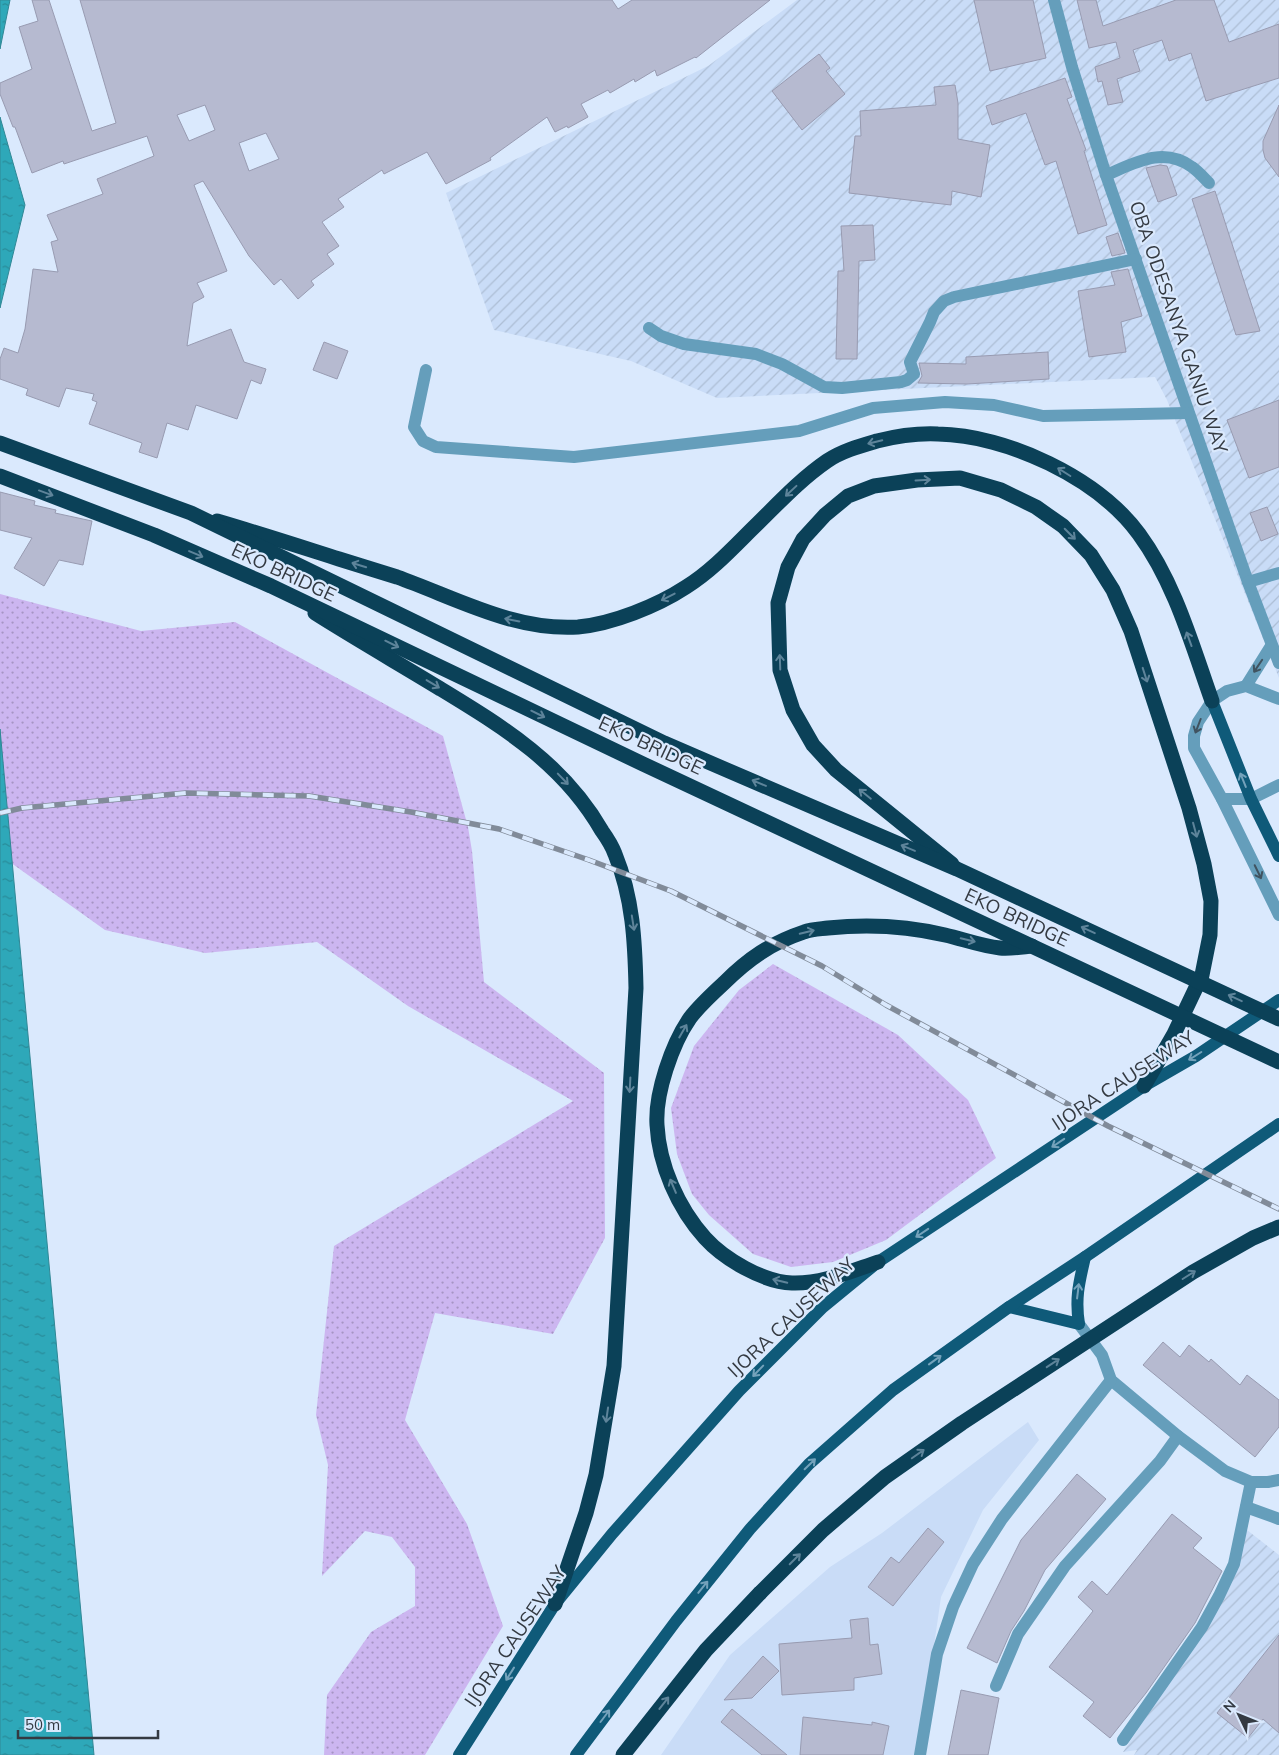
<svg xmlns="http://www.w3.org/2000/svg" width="1279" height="1755" font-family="Mulish,sans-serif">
  <defs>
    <pattern id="industrial-furrows" width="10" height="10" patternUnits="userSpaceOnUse" patternTransform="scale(1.25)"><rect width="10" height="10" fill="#c9dcf7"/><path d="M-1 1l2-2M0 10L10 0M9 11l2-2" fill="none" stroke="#adbed5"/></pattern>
    <pattern id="grass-dots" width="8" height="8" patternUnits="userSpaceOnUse" patternTransform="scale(1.25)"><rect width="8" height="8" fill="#ccb6f0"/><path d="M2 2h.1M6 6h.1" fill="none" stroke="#a695c4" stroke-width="1.8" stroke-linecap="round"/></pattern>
    <pattern id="water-ripples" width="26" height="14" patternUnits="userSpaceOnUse" patternTransform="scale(1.25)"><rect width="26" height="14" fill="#2ea8b9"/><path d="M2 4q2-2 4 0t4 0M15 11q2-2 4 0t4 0" fill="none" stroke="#288a98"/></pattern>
  </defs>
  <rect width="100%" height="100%" fill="#dae9fd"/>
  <!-- built -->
  <path fill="#c9dcf7" d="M1028,1422L1039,1440L983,1510L941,1597L922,1729L916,1755H661L730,1655L830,1567L882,1533Z"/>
  <!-- industrial -->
  <g fill="url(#industrial-furrows)">
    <path d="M797,0H1279V678L1167,400L1155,377L717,398L631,361L494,330L446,193L708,66Z"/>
    <path d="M1247,1530L1279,1555V1755H1134L1137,1750L1123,1752L1203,1631Z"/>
  </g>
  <!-- grass -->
  <g fill="url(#grass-dots)">
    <path d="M0,594L141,631L235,622L443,736L468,827L472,851L484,982L604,1073L605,1238L553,1334L435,1313L405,1420L467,1524L503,1626L425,1755H324L327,1695L371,1632L415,1606V1567L392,1537L365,1531L322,1576L328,1465L316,1415L334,1246L573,1101L408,1006L317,942L205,953L105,930L0,855Z"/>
    <path d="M773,964L898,1035L968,1100L996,1158L886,1240L833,1262L791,1267L753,1254L709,1215L692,1194L677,1154L671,1108L694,1046L739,990Z"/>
  </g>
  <!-- water -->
  <g fill="url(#water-ripples)" stroke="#308795">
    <path d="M0,0H10L0,49Z"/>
    <path d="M0,117L25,205L0,308Z"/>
    <path d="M0,729L94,1755H0Z"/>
  </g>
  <!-- building -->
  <g fill="#b6bad0" stroke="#989bb1" fill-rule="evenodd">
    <path d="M32,0H49L92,131L116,123L80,0H612L618,9L632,0H770L696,58L695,57L657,76L655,70L635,82L634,79L610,93L608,90L581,104L588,117L568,128L567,126L555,132L547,117L490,158L491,160L446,184L427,152L384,174L382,170L338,199L344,207L322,222L339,246L327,254L334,264L311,281L314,285L298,299L281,279L274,285L249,256L203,181L194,185L227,271L197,283L204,297L193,303L187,346L231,329L244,362L266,369L261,384L251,380L237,419L196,405L188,430L167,423L157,458L139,452L142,443L89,424L97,402L92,400L94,394L66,388L59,407L26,395L28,389L0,379V359L4,348L18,353L25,329L33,269L58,272L51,242L58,240L47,215L103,194L97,179L154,156L147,136L64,164L63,161L32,173L15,127H13L0,94V83L32,69L19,27L38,21ZM205,105L215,130L189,141L177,115ZM266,133L279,159L249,171L239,143Z"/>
    <path d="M974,0H1033L1046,58L990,71Z"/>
    <path d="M1077,0H1096L1103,26L1176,0H1214L1229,42L1279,24V78L1206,101L1191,53L1169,61L1162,40L1133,50L1140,71L1117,79L1123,102L1108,105L1102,81L1098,82L1095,67L1120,58L1116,42L1089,48Z"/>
    <path d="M819,54L830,68L826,71L845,94L802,130L772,91Z"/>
    <path d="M1065,78L1072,97L1067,99L1086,150L1084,151L1107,225L1078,234L1056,161L1045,165L1026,113L992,125L986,106Z"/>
    <path d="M955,85L958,103V139L990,145L981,197L952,191L951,205L849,193L855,136H861L860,111L936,105L934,87Z"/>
    <path d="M1279,105V177L1265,158L1263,150V141Z"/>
    <path d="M1160,165L1167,166L1177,195L1158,202L1146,168Z"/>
    <path d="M1215,191L1260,331L1236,335L1192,199Z"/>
    <path d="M873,225L875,260L859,261L857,359H836L838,271H844L841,226Z"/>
    <path d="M1118,233L1125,253L1112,256L1106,237Z"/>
    <path d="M1128,269L1142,316L1121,322L1126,352L1089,357L1078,291L1115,285L1111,272Z"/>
    <path d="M324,342L348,351L337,379L313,370Z"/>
    <path d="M1048,352L1049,379L967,384L918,383L922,376L919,363L966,364V357Z"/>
    <path d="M1279,400V467L1249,478L1227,420Z"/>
    <path d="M0,492L35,501L34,505L56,510L55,513L92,521L83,565L59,560L44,586L14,568L32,538L0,530Z"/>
    <path d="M1267,507L1278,534L1261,541L1250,513Z"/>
    <path d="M1163,1342L1180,1357L1189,1345L1209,1362L1211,1359L1240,1385L1247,1375L1279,1400V1427L1255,1457L1143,1365Z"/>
    <path d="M1077,1474L1106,1499L1045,1570L1024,1611L1011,1631L997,1663L967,1648L1021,1540Z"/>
    <path d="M1172,1514L1202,1538L1193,1548L1222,1571L1195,1623L1146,1693L1110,1738L1083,1716L1094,1702L1049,1667L1093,1611L1078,1597L1092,1581L1107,1595Z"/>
    <path d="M928,1528L944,1542L893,1606L868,1587L891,1557L899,1563Z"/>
    <path d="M868,1618L870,1645L878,1644L882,1674L854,1678V1690L782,1695L779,1644L852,1638L850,1620Z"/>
    <path d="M1279,1635V1733L1263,1719L1248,1738L1217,1713Z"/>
    <path d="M763,1656L779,1671L752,1698L724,1700Z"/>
    <path d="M961,1690L999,1698L988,1755H948Z"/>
    <path d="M732,1709L787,1755H762L721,1722Z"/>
    <path d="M803,1717L872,1725V1722L889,1726L883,1755H800Z"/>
  </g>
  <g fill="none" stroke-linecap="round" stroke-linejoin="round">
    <!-- minor -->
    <g stroke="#659ebb" stroke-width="12">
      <path d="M1054,0L1072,67L1106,175L1248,582L1279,663"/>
      <path d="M1106,175C1135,163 1163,146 1192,167C1198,171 1204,178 1209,183"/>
      <path d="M649,328L661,336L684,344L756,354L782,364L824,387L842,388L901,382L907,380L914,374L910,362L930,322L934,312L944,301L954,297L1136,259"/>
      <path d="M426,370L414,427L423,441L436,447L574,457L799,431L873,408L945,402L994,405L1043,416L1188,413"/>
      <path d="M1248,582L1279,573"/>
      <path d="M1246,686L1271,646"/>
      <path d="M1279,699L1246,686L1227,691L1212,701L1198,722L1194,736V748L1222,799L1279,915"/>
      <path d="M1222,799H1251L1279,785"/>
      <path d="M1079,1324L1102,1355L1111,1380L1178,1436L1225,1471L1251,1482H1268L1279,1480"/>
      <path d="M1246,1507L1279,1519"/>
      <path d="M996,1686L1018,1634L1065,1566L1160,1461L1178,1436"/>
      <path d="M1123,1740L1202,1627L1219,1596L1234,1564L1251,1482"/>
      <path d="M920,1755L937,1654L953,1607L973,1564L1002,1519L1111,1380"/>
    </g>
    <!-- major -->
    <g stroke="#0f5a79" stroke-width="12">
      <path d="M1212,701L1251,799L1279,856"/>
      <path d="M1009,1307L1079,1324C1075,1298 1079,1283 1085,1257"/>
      <path d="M459,1755L555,1604L612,1534L739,1391L823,1307L878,1262L1144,1086L1196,1056L1279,1000"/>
      <path d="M576,1755L676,1621L750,1529L809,1464L893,1390L1009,1307L1085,1257L1279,1124"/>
    </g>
    <!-- highway -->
    <g stroke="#0b4158" stroke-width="15">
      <path d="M217,521C258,533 298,546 339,559C358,565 378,571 397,577C456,598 514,631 578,627C612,624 657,606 686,587C710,572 730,551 750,531C775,507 798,481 827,461C842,451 860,446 877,441C897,436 917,433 938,434C1007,435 1098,478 1139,534C1175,583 1192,645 1212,701"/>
      <path d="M315,613C356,639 398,663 439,688C503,727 563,763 602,831C607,838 612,846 615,854C633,898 635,942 636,988L614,1366L596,1475L586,1513L555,1604"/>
      <path d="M952,864L836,770L813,745L793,710L780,670L778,603L788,567L803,539L825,515L848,496L874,486L917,480L960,478L1001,490L1036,507L1063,526L1091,555L1113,590L1131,631L1189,808L1204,864L1211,901L1210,935L1202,975L1174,1034L1144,1086"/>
      <path d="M878,1262C851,1271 822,1284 792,1283C763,1282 724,1259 705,1238C678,1208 659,1165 657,1125C655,1093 672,1044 690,1018C699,1006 712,994 724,983C748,959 771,943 804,932C812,929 820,929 828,928C867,924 907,926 945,935C963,939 981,946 1000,948C1010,949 1022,947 1032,946"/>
      <path d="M623,1755L706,1650L760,1593"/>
    </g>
    <defs>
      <path id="rail" d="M0,813L22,808L186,793L309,796L411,812L499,829L589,860L671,891L822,966L886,1005L1108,1126L1279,1209"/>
    </defs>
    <!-- rail casing -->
    <use href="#rail" stroke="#818b99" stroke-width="5.5"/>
    <!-- rail -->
    <use href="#rail" stroke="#dae9fd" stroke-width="4" stroke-dasharray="11" stroke-linecap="butt"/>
    <!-- highway-bridge -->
    <g stroke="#0b4158" stroke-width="15">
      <path d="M0,443L191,513L664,743L957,869L1279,1019"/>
      <path d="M0,476L154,535L271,586L643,764L1279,1062"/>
      <path d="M760,1593L823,1530L885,1477L962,1423L1193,1272L1253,1238L1279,1227"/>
    </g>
  </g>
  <!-- one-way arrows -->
  <defs><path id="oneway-shaft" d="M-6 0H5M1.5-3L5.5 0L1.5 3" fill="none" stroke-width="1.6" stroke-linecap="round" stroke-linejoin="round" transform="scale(1.25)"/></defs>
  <g stroke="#5e849a">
    <use href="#oneway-shaft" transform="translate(875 442) rotate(166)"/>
    <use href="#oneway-shaft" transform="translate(1064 472) rotate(-148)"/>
    <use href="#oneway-shaft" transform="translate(923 480) rotate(-3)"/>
    <use href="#oneway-shaft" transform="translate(791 491) rotate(137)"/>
    <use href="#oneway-shaft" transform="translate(46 493) rotate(20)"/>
    <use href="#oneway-shaft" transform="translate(1070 534) rotate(45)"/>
    <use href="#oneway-shaft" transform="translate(196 554) rotate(23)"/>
    <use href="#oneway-shaft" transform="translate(359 565) rotate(-163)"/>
    <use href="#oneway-shaft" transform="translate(668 597) rotate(153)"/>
    <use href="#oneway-shaft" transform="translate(512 620) rotate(-169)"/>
    <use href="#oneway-shaft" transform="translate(1189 639) rotate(-110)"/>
    <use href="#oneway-shaft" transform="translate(392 644) rotate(26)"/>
    <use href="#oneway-shaft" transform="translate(780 662) rotate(-92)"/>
    <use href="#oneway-shaft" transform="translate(1145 675) rotate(72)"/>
    <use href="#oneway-shaft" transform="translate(433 684) rotate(31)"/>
    <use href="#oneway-shaft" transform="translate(538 714) rotate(26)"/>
    <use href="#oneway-shaft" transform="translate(563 779) rotate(46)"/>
    <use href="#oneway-shaft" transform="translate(759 783) rotate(-157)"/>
    <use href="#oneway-shaft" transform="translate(865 794) rotate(-141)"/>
    <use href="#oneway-shaft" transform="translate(1195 830) rotate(75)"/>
    <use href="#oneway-shaft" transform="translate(908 848) rotate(-157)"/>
    <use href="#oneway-shaft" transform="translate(633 923) rotate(81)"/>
    <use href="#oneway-shaft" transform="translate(1088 930) rotate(-155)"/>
    <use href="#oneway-shaft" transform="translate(807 932) rotate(-14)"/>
    <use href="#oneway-shaft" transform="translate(968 940) rotate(14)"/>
    <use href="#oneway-shaft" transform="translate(1235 998) rotate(-155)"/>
    <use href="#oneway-shaft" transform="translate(683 1031) rotate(-60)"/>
    <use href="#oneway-shaft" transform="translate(630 1085) rotate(93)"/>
    <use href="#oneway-shaft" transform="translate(673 1186) rotate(-113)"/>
    <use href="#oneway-shaft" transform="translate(1189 1275) rotate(-32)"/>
    <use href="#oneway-shaft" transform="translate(780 1281) rotate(-166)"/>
    <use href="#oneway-shaft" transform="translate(1053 1363) rotate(-33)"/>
    <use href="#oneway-shaft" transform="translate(607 1415) rotate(98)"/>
    <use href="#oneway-shaft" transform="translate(918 1454) rotate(-35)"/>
    <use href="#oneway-shaft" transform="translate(795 1559) rotate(-45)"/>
    <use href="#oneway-shaft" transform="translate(664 1703) rotate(-52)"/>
  </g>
  <g stroke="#405360">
    <use href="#oneway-shaft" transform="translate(1258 666) rotate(124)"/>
    <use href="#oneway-shaft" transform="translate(1198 726) rotate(111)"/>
    <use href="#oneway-shaft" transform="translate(1258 872) rotate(64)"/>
  </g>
  <g stroke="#74a2bb">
    <use href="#oneway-shaft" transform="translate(1243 780) rotate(-112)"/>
    <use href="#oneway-shaft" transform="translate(1195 1056) rotate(148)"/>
    <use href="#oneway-shaft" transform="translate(1058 1143) rotate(146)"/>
    <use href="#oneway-shaft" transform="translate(922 1233) rotate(146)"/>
    <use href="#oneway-shaft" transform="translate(1078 1291) rotate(-83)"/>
    <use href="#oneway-shaft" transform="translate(935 1360) rotate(-36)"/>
    <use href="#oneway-shaft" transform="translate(758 1371) rotate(134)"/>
    <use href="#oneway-shaft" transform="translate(810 1464) rotate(-44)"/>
    <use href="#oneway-shaft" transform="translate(703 1587) rotate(-51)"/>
    <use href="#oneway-shaft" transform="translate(510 1674) rotate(122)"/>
    <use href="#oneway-shaft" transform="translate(605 1716) rotate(-53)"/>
  </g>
  <g text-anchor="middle" stroke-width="4.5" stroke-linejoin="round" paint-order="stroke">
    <!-- street labels -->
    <g font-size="19" fill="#343a42" stroke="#dae9fd">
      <text transform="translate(1179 327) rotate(71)" y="7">OBA ODESANYA GANIU WAY</text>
      <text transform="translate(284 572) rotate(25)" y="7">EKO BRIDGE</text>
      <text transform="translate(651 745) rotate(25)" y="7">EKO BRIDGE</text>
      <text transform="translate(1017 917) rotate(25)" y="7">EKO BRIDGE</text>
      <text transform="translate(1123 1080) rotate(-33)" y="7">IJORA CAUSEWAY</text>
      <text transform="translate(791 1317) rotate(-43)" y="7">IJORA CAUSEWAY</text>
      <text transform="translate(515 1636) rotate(-56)" y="7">IJORA CAUSEWAY</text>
    </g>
  </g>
  <!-- north arrow -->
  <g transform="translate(1239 1715) rotate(313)" stroke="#dae9fd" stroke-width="4" paint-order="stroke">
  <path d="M0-4L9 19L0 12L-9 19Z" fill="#343a42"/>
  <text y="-8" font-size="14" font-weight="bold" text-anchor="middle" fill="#343a42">N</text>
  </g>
  <!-- scale -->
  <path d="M18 1730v8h140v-8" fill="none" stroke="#343a42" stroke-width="2.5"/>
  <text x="25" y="1730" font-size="15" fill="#343a42" stroke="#dae9fd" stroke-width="4" paint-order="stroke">50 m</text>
</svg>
